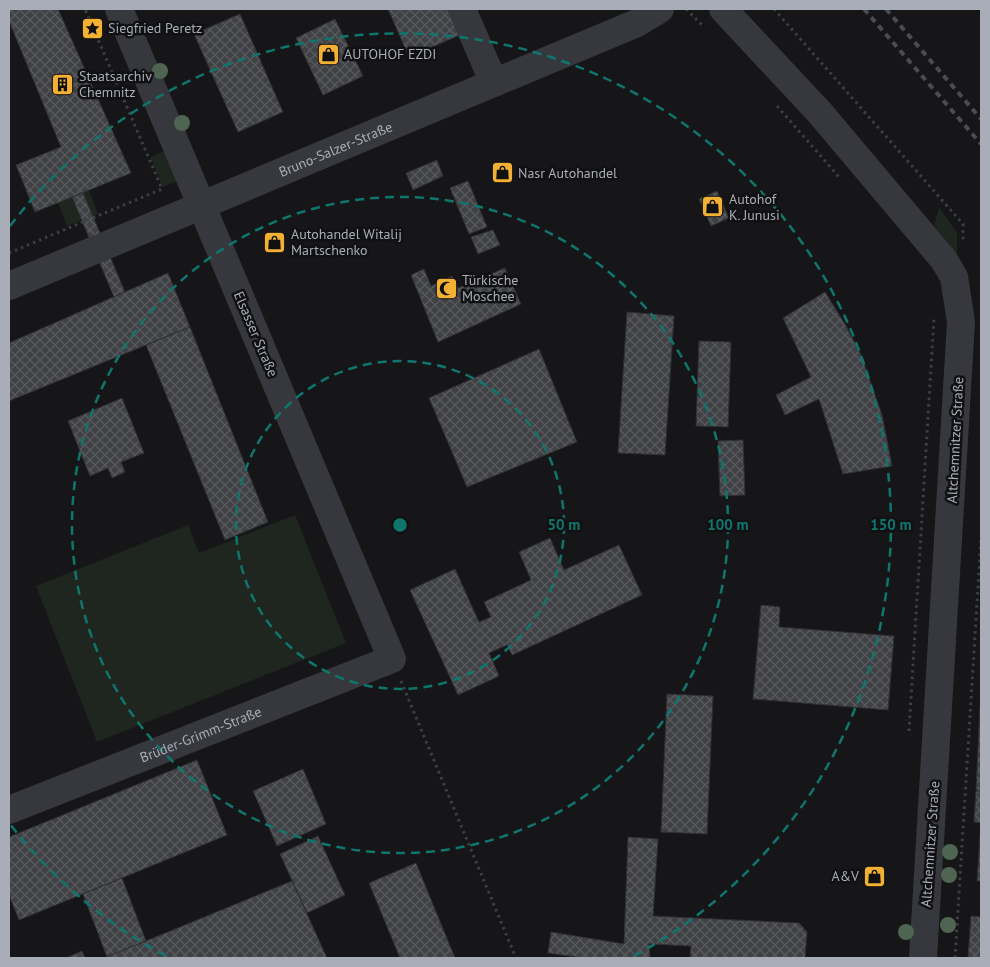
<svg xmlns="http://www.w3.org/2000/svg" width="990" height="967" font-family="'PT Sans',sans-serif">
  <defs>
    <pattern id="building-cross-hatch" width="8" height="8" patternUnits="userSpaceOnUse" patternTransform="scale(1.25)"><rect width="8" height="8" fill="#404145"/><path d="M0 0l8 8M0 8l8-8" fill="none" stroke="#595a5e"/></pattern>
  </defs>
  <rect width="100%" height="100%" fill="#161618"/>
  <!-- grass -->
  <g fill="#1e261f">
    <path d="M165,151L177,181L163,187L150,157Z"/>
    <path d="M89,190L98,214L67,226L58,202Z"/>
    <path d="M939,207L957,233V255L934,226Z"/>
    <path d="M295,515L346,643L97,742L36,586L188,525L199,553Z"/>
  </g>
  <!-- building -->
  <g fill="url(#building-cross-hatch)" stroke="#303034">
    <path d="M9,9H58L131,173L35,212L16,165L61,147L9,21Z"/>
    <path d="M388,9H448L460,35L409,57Z"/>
    <path d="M240,14L283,112L238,132L194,34Z"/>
    <path d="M335,19L363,76L323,95L296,38Z"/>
    <path d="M437,160L443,176L413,190L406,173Z"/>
    <path d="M468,181L487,227L469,234L450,188Z"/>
    <path d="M717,191L729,218L711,226L699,199Z"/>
    <path d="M83,193L125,292L114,297L72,197Z"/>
    <path d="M493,230L500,245L478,254L471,237Z"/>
    <path d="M505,268L521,304L438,342L411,275L424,269L431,286L452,276L458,288Z"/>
    <path d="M168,273L190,327L9,401V343Z"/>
    <path d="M825,292L846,326L861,355L882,415L892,466L843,474L819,399L785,415L776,395L811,377L783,318Z"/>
    <path d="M627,312L674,316L665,455L618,453Z"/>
    <path d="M190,327L268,522L225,540L146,345Z"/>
    <path d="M699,341L731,342L728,427L696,426Z"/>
    <path d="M539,349L577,442L467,487L429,398Z"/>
    <path d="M122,398L144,453L121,462L125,472L112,478L108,468L90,476L68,421Z"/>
    <path d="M743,440L745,495L720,496L718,441Z"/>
    <path d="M550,538L564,570L619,545L642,595L512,655L507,645L489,653L499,676L458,695L410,590L455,569L479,622L491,617L484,602L531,580L519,552Z"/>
    <path d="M761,605L780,607L779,627L894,636L888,710L753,699Z"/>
    <path d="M667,694L713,696L707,834L661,832Z"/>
    <path d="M980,707H981V791H976Z"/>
    <path d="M197,760L227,835L19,920L9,895V837Z"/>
    <path d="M303,769L326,824L277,846L253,791Z"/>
    <path d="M976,791H981V881H977L981,823L974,822Z"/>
    <path d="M318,836L345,895L307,913L280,854Z"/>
    <path d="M628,837L658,839L653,916L799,923L807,932L805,958H690L691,946L649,944L650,958H584L548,953L551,932L624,944Z"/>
    <path d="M416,863L455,958H400L369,883Z"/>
    <path d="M122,878L146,941L107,957L83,894Z"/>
    <path d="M292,881L327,958H104L146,941Z"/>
    <path d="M971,916L981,917V958H968Z"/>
    <path d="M82,951L85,958H66Z"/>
  </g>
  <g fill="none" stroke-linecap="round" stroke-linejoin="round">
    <!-- path -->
    <g stroke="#3d3f44" stroke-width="3" stroke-dasharray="2.5 4" stroke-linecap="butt">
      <path d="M686,9L703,26"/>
      <path d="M774,9L963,224V243"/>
      <path d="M777,106L839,177"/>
      <path d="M9,253L162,189L85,9"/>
      <path d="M401,681L516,958"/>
      <path d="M909,731L934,318"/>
      <path d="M955,958L981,539"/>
    </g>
    <!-- minor -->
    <g stroke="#37383d" stroke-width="28">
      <path d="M462,9L494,83"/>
      <path d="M723,9L820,113L944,260L954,277L961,322L923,958"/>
      <path id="s1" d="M9,286L637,23L660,9"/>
      <path id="s2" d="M9,810L392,659L119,9"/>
    </g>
    <!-- rail -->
    <g stroke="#4a4c52" stroke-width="4" stroke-dasharray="6 5" stroke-linecap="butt">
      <path d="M864,9L981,144"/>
      <path d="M886,9L981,119"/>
    </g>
  </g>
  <!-- trees -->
  <g fill="#506452">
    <circle cx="160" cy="71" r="8"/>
    <circle cx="182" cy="123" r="8"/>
    <circle cx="950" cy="852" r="8"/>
    <circle cx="949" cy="875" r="8"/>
    <circle cx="948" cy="925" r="8"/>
    <circle cx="906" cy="932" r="8"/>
  </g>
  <!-- distance rings -->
  <g fill="none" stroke="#0f766e" stroke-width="2.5" stroke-dasharray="9 6">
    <circle cx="400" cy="525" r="164"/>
    <circle cx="400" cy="525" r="328"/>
    <path d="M166 956A491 491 0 0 1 10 824M10 226A491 491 0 1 1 634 956"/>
  </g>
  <!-- icons -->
  <defs>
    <symbol id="sight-square" viewBox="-11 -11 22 22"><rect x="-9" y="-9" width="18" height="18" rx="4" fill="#f2b134" stroke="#111113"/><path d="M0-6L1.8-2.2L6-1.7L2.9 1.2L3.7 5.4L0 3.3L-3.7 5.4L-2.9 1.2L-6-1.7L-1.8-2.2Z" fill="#111"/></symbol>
    <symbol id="shop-square" viewBox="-11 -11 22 22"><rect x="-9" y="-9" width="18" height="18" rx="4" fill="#f2b134" stroke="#111113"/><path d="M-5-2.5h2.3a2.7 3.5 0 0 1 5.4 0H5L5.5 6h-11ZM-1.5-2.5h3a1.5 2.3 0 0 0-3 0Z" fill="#111"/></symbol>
    <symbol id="building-square" viewBox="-11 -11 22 22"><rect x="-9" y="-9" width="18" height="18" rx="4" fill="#f2b134" stroke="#111113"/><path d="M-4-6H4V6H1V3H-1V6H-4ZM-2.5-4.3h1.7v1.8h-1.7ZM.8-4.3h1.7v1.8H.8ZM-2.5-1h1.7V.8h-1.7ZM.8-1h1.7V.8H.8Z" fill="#111"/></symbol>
    <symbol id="mosque-square" viewBox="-11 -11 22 22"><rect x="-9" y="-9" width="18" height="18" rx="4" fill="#f2b134" stroke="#111113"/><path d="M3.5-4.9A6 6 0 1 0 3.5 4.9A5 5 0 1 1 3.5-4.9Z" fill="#111"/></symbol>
  </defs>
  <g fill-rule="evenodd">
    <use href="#sight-square" x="80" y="16" width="25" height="25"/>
    <use href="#shop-square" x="316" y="42" width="25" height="25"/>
    <use href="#building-square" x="50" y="72" width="25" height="25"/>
    <use href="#shop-square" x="490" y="160" width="25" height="25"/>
    <use href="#shop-square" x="700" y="194" width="25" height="25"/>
    <use href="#shop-square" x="262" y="230" width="25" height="25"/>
    <use href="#mosque-square" x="434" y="276" width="25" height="25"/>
    <use href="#shop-square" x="862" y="864" width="25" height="25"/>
  </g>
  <g text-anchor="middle" stroke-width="5" stroke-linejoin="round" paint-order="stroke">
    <!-- poi labels -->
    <g font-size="14" fill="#a8adb8" stroke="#111113" text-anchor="start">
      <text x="108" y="33">Siegfried Peretz</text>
      <text x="344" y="59">AUTOHOF EZDI</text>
      <text x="79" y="81">Staatsarchiv<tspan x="79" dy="16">Chemnitz</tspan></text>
      <text x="518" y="178">Nasr Autohandel</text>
      <text x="729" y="204">Autohof<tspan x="729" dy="16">K. Junusi</tspan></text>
      <text x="291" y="239">Autohandel Witalij<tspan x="291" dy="16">Martschenko</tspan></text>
      <text x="462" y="285">Türkische<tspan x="462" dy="16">Moschee</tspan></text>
      <text x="859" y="881" text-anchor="end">A&amp;V</text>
    </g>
    <!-- street labels -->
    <g font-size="14" fill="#a8adb8" stroke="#111113">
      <text dy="5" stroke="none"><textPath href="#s1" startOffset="354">Bruno-Salzer-Straße</textPath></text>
      <text transform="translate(256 334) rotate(67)" y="5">Elsasser Straße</text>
      <text transform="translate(955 440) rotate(-87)" y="5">Altchemnitzer Straße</text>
      <text dy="5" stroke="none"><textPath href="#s2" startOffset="206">Brüder-Grimm-Straße</textPath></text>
      <text transform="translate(930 844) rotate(-86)" y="5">Altchemnitzer Straße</text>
    </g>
  </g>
  <circle cx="400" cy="525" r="8" fill="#0f766e" stroke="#111113" stroke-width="2.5"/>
  <g font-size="15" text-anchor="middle" font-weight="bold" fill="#0f766e" stroke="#111113" stroke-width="5" stroke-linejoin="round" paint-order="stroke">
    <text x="564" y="530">50 m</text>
    <text x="728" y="530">100 m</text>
    <text x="891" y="530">150 m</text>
  </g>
  <!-- border -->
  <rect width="990" height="967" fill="none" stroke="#a8adb8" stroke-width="20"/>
</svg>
